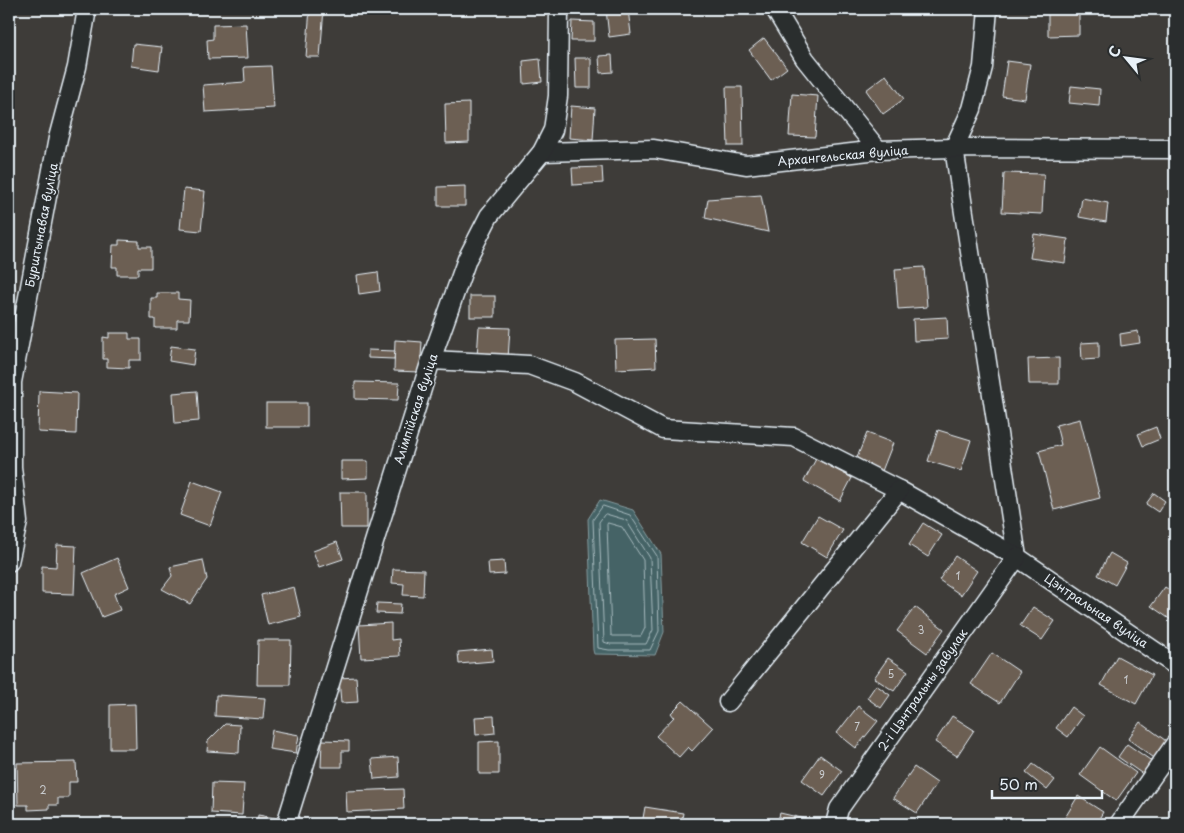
<svg xmlns="http://www.w3.org/2000/svg" width="1184" height="833" font-family="'Playpen Sans',sans-serif">
  <rect width="100%" height="100%" fill="#3e3c39"/>
  <filter id="ink" filterUnits="userSpaceOnUse"><feTurbulence type="fractalNoise" baseFrequency=".02" numOctaves="2"/><feDisplacementMap in="SourceGraphic" scale="10" xChannelSelector="R" yChannelSelector="G"/><feConvolveMatrix kernelMatrix="1 2 1 2 8 2 1 2 1" color-interpolation-filters="sRGB"/></filter>
  <g filter="url(#ink)">
    <!-- water -->
    <path fill="#456466" stroke="#869ca0" d="M600,500L633,510L661,554L664,632L655,655L594,654L593,650L588,519Z"/>
    <g fill="none" stroke-linecap="round" stroke-linejoin="round">
      <!-- shore -->
      <g stroke="#a7b9be" stroke-width="1">
        <path d="M603,506L630,515L657,556L659,631L650,650H609L598,648L593,520Z"/>
        <path d="M606,514L626,520L650,558L653,630L646,644H610L604,642L599,522L604,515Z"/>
        <path d="M608,523L622,527L643,560L645,628L641,636H613L611,635L607,525Z"/>
      </g>
    </g>
    <!-- building -->
    <g fill="#6c5e53" stroke="#e8f1f8">
      <path d="M310,9H324L320,57H306Z"/>
      <path d="M606,9H628L631,34L609,37Z"/>
      <path d="M1079,12V35L1048,36V13Z"/>
      <path d="M572,21L594,22V41H571Z"/>
      <path d="M246,24L248,58L208,59L207,40L213,39V25Z"/>
      <path d="M764,38L787,68L771,80L749,50Z"/>
      <path d="M133,44L162,47L159,70L131,66Z"/>
      <path d="M612,55L613,72L600,73L599,56Z"/>
      <path d="M575,58H591V88H576Z"/>
      <path d="M540,59L542,82L524,84L523,61Z"/>
      <path d="M1007,61L1030,64L1025,99L1002,96Z"/>
      <path d="M271,66L274,108L205,112L203,85L245,82L244,67Z"/>
      <path d="M886,75L904,99L883,114L866,90Z"/>
      <path d="M1071,86L1100,89L1099,106L1069,103Z"/>
      <path d="M726,87H742L743,146H728Z"/>
      <path d="M792,94L818,96L815,137L789,136Z"/>
      <path d="M469,103V142L446,143L445,104Z"/>
      <path d="M571,106L595,108L593,140L569,138Z"/>
      <path d="M602,167L603,183L573,185L572,168Z"/>
      <path d="M1004,173L1044,174L1042,214L1002,212Z"/>
      <path d="M465,186V206H438V187Z"/>
      <path d="M184,189L205,191L201,231L180,229Z"/>
      <path d="M761,195L768,232L705,218L708,199Z"/>
      <path d="M1082,198L1108,203L1106,222L1079,217Z"/>
      <path d="M1034,234L1068,239L1065,263L1030,258Z"/>
      <path d="M119,240L139,241V247H151V268H138V275H117V267H112L113,245H119Z"/>
      <path d="M924,267L927,307L898,309L895,269Z"/>
      <path d="M378,272L380,291L359,294L357,275Z"/>
      <path d="M157,293H178V299L190,300L189,320H177V328H155V319H151V298H157Z"/>
      <rect x="470" y="296" width="25" height="21"/>
      <path d="M947,317L948,339L914,341L913,319Z"/>
      <path d="M479,327L510,328L508,359L477,357Z"/>
      <path d="M1138,331L1140,343L1121,346L1120,334Z"/>
      <path d="M109,333H129V339H141V360H129V368L107,367V359H103V337L109,338Z"/>
      <path d="M655,339L656,367L616,369L615,340Z"/>
      <path d="M395,340L422,342L420,372L394,371Z"/>
      <path d="M1099,342V359L1082,360L1081,343Z"/>
      <path d="M171,346L195,349L193,365L169,361Z"/>
      <path d="M368,350L395,351L394,359L368,358Z"/>
      <path d="M1059,358V384H1029L1028,359Z"/>
      <path d="M355,382L399,383L398,400L355,399Z"/>
      <path d="M39,391L77,393L76,434L38,432Z"/>
      <path d="M197,391L199,421L175,423L173,393Z"/>
      <rect x="266" y="403" width="41" height="24"/>
      <path d="M1080,419L1100,498L1054,510L1039,451L1061,445L1056,425Z"/>
      <path d="M1156,427L1160,439L1143,446L1138,434Z"/>
      <path d="M938,430L971,440L961,471L928,461Z"/>
      <path d="M867,433L893,443L882,471L856,460Z"/>
      <path d="M816,459L852,478L840,501L804,481Z"/>
      <path d="M341,461H368V478L341,479Z"/>
      <path d="M192,481L222,492L210,526L180,515Z"/>
      <path d="M340,492H367V528H341Z"/>
      <path d="M1154,493L1165,501L1158,512L1146,504Z"/>
      <path d="M818,516L843,530L827,557L802,542Z"/>
      <path d="M923,523L942,535L928,557L909,545Z"/>
      <path d="M337,542L343,559L319,567L313,551Z"/>
      <path d="M57,545L76,546L74,594L42,593V566L56,567Z"/>
      <path d="M1110,553L1127,563L1115,585L1098,575Z"/>
      <path d="M955,556L977,571L961,595L939,580Z"/>
      <path d="M117,558L129,587L114,594L120,610L102,617L83,573Z"/>
      <path d="M203,560L207,579L190,604L162,589L172,576L170,567Z"/>
      <path d="M504,561L505,574L489,575L488,562Z"/>
      <path d="M393,569L424,570L423,596L403,595L404,584L392,583Z"/>
      <path d="M294,587L301,617L268,625L261,595Z"/>
      <path d="M1165,587L1175,594V619L1174,622L1151,606Z"/>
      <path d="M377,603L401,604L400,614L376,613Z"/>
      <path d="M915,607L944,629L927,653L897,631Z"/>
      <path d="M1033,607L1055,621L1042,640L1020,626Z"/>
      <path d="M391,623V640L399,639L400,656L361,658L359,625Z"/>
      <path d="M258,640H291L290,685H257Z"/>
      <path d="M492,649L493,661L459,664L458,652Z"/>
      <path d="M992,653L1020,672L1000,703L971,684Z"/>
      <path d="M1117,656L1152,675L1136,704L1101,685Z"/>
      <path d="M888,658L908,671L894,691L874,678Z"/>
      <path d="M356,677L358,702L341,703L339,678Z"/>
      <path d="M876,685L890,695L881,708L867,698Z"/>
      <path d="M216,695L265,698L263,719L215,716Z"/>
      <path d="M683,701L713,728L692,751L688,747L679,757L656,736L674,717L671,713Z"/>
      <path d="M135,704L136,749H110V705Z"/>
      <path d="M858,706L878,721L856,748L837,733Z"/>
      <path d="M1071,707L1083,716L1068,737L1056,728Z"/>
      <path d="M494,716L495,733L476,735L475,717Z"/>
      <path d="M952,716L974,730L957,756L935,742Z"/>
      <path d="M1140,722L1169,743L1157,760L1128,739Z"/>
      <path d="M225,724L240,725L239,753L207,751L208,741Z"/>
      <path d="M272,730L299,735L296,753L269,749Z"/>
      <path d="M322,740L349,741V751H342V767H321Z"/>
      <path d="M499,741V774H479V742Z"/>
      <path d="M1127,744L1153,762L1144,775L1118,757Z"/>
      <path d="M1100,747L1136,773L1116,801L1080,775Z"/>
      <path d="M820,755L842,771L824,796L802,780Z"/>
      <path d="M398,757L399,777L374,779L372,759Z"/>
      <path d="M76,762L77,782H69V798H58V805H49V809L28,810V805H18L17,763Z"/>
      <path d="M1033,764L1055,780L1047,790L1026,773Z"/>
      <path d="M914,767L937,783L917,813L893,798Z"/>
      <path d="M212,783L244,784L242,815L211,813Z"/>
      <path d="M403,789L404,809L347,812L346,791Z"/>
      <path d="M1078,796L1103,812L1096,824H1069L1063,821Z"/>
      <path d="M645,807L683,813L681,824H642Z"/>
      <path d="M780,813L810,820L809,824H777Z"/>
      <path d="M258,815L275,818L274,824H257Z"/>
      <rect x="534" y="821" width="38" height="3"/>
    </g>
    <g fill="none" stroke-linecap="round" stroke-linejoin="round">
      <defs>
        <g id="minor">
          <path d="M775,9L805,59L878,150"/>
          <path d="M988,9L983,67L972,109L954,148L1017,557"/>
          <path d="M542,152L654,149L746,165L878,150L954,148L1175,149"/>
          <path d="M431,360L529,365L575,382L663,429L794,437L899,490L1017,557L1175,665"/>
          <path d="M9,562L18,522L12,467V382L58,138L77,67L87,9"/>
          <path d="M728,702L899,490"/>
          <path d="M286,824L431,360L467,259L489,216L542,152L553,130L558,96L559,9"/>
          <path d="M835,824L839,809L1017,557"/>
          <path d="M1119,824L1175,744"/>
        </g>
      </defs>
      <!-- minor casing -->
      <use href="#minor" stroke="#e8f1f8" stroke-width="21"/>
      <!-- minor -->
      <use href="#minor" stroke="#2a2d2e" stroke-width="18"/>
    </g>
  </g>
  <g text-anchor="middle" stroke-width="4" stroke-linejoin="round" paint-order="stroke">
    <!-- number labels -->
    <g font-size="10" fill="#c9cccf">
      <text x="958" y="580">1</text>
      <text x="921" y="634">3</text>
      <text x="891" y="678">5</text>
      <text x="1126" y="684">1</text>
      <text x="857" y="731">7</text>
      <text x="822" y="779">9</text>
      <text x="43" y="794">2</text>
    </g>
    <!-- street labels -->
    <g font-size="12" fill="#e8f1f8" stroke="#2a2d2e">
      <text transform="translate(843 156) rotate(-5)" y="4">Архангельская вуліца</text>
      <text transform="translate(42 225) rotate(-79)" y="4">Бурштынавая вуліца</text>
      <text transform="translate(416 409) rotate(-72)" y="4">Алімпійская вуліца</text>
      <text transform="translate(1096 611) rotate(34)" y="4">Цэнтральная вуліца</text>
      <text transform="translate(923 690) rotate(-55)" y="4">2-і Цэнтральны завулак</text>
    </g>
  </g>
  <!-- margin -->
  <rect width="1184" height="833" fill="none" stroke="#2a2d2e" stroke-width="30"/>
  <rect x="15" y="15" width="1154" height="803" fill="none" stroke="#e8f1f8" stroke-width="2" filter="url(#ink)"/>
  <!-- north arrow -->
  <g transform="translate(1126 58) rotate(299)" stroke="#2a2d2e" stroke-width="4" paint-order="stroke">
  <path d="M0-4L9 19L0 12L-9 19Z" fill="#e8f1f8"/>
  <text y="-8" font-size="14" font-weight="bold" text-anchor="middle" fill="#e8f1f8">С</text>
  </g>
  <!-- scale -->
  <path d="M992 790v8h110v-8" fill="none" stroke="#e8f1f8" stroke-width="2.5"/>
  <text x="999" y="790" font-size="15" fill="#e8f1f8" stroke="#2a2d2e" stroke-width="4" paint-order="stroke">50 m</text>
</svg>
